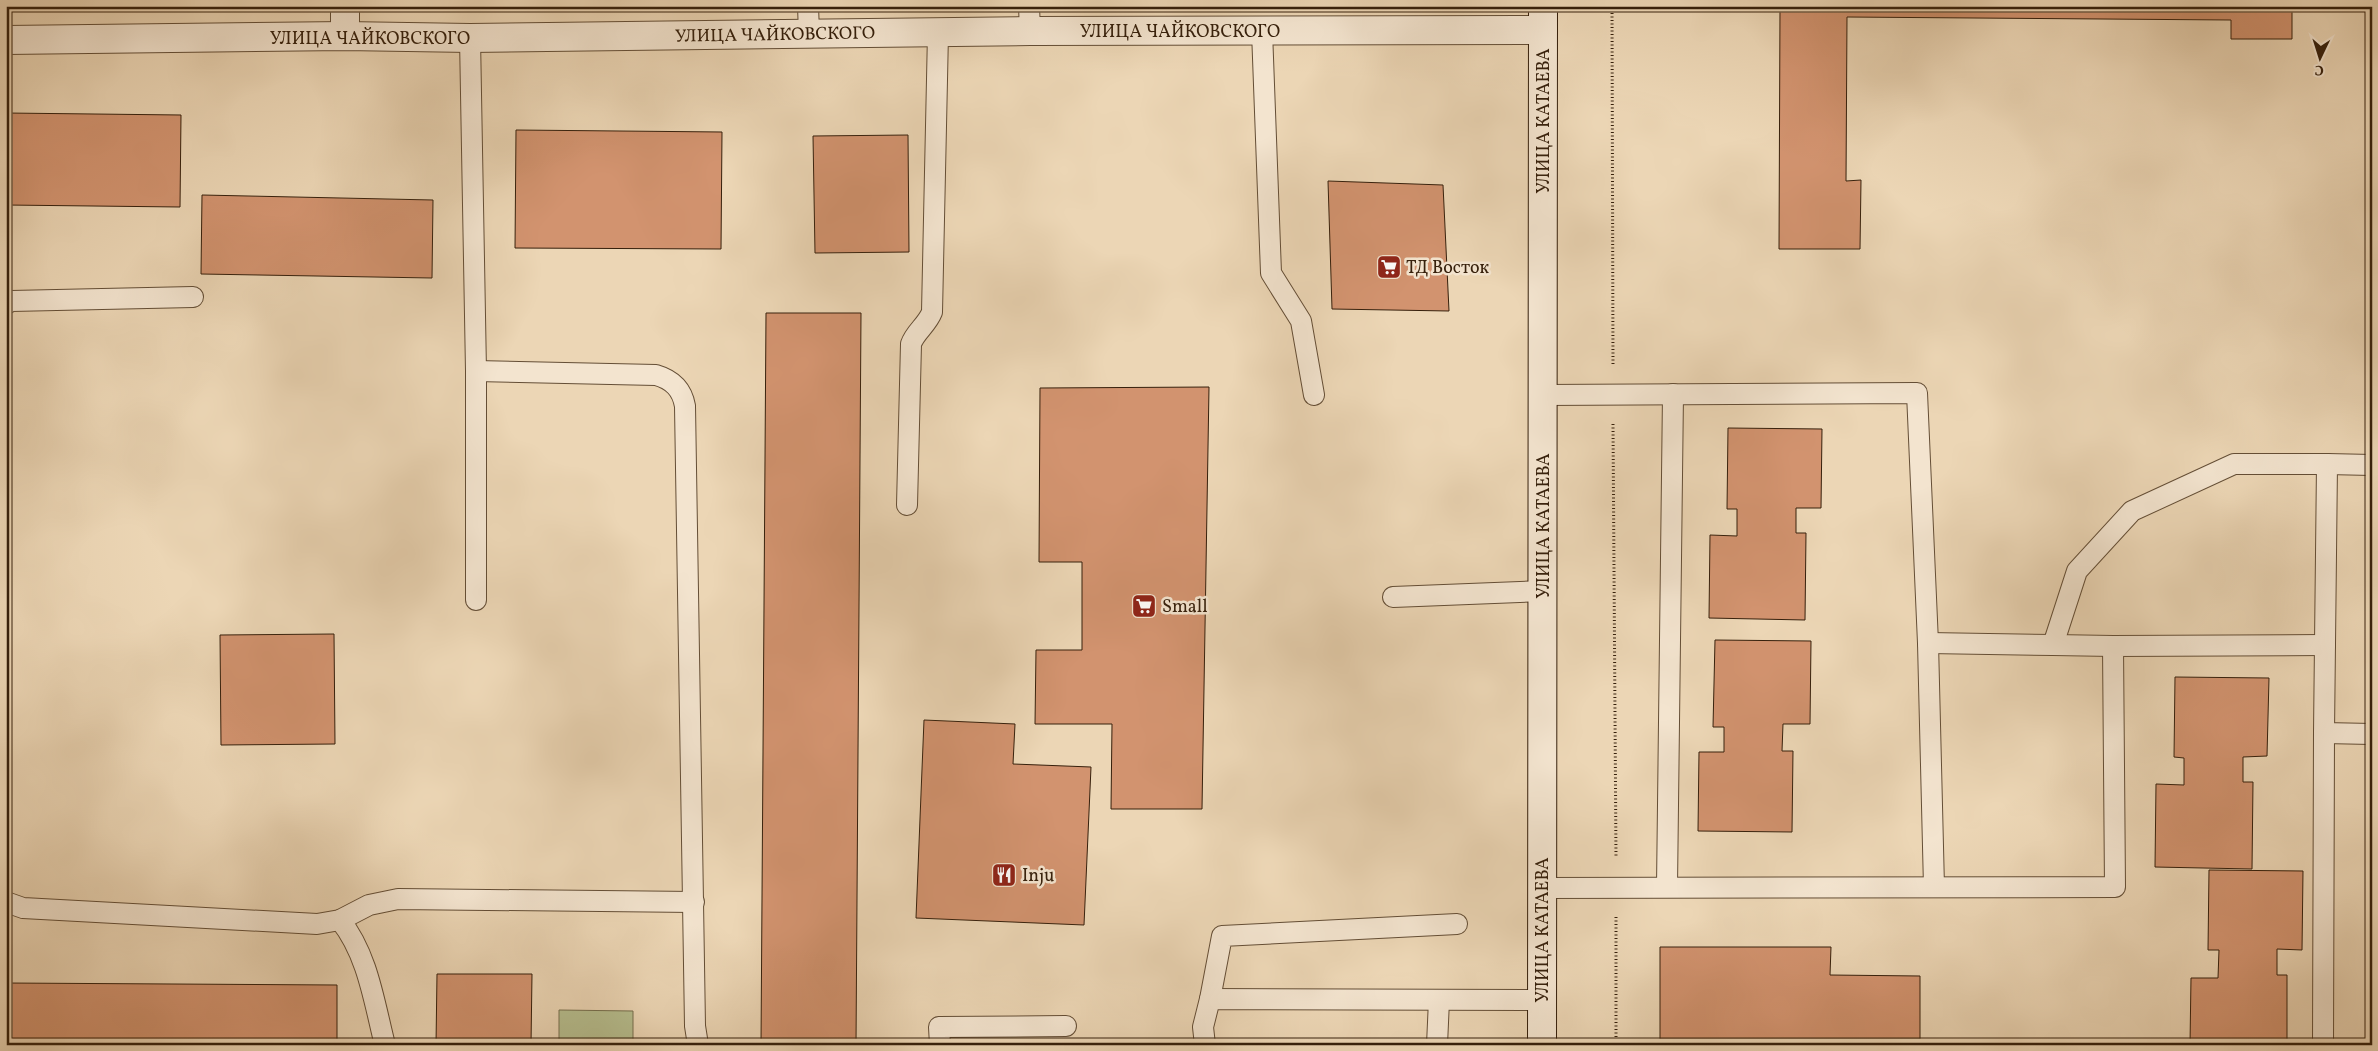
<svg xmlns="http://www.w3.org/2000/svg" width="2378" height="1051" font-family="Vollkorn,serif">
  <rect width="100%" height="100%" fill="#ecd6b5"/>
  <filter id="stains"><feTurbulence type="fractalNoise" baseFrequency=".004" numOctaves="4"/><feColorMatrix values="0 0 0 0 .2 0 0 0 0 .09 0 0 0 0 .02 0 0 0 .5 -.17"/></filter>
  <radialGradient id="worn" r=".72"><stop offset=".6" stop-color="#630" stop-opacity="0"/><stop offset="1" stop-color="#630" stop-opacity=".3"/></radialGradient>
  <!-- green -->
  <path fill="#b6be8f" stroke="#766f4e" d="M559,1010L633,1011V1045H559Z"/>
  <!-- building -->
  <g fill="#d2936f" stroke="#36200c">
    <path d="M1780,6H2292V39H2231V20L1847,17L1846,181L1861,180L1860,249H1779Z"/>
    <path d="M6,113L181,115L180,207L6,205Z"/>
    <path d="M516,130L722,132L721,249L515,248Z"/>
    <path d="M908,135L909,252L815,253L813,136Z"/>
    <path d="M1328,181L1443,185L1449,311L1332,309Z"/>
    <path d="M202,195L433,200L432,278L201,274Z"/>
    <path d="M766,313H861L856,1045H761Z"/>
    <path d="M1209,387L1202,809H1111L1112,724H1035L1036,650H1082V562H1039L1040,388Z"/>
    <path d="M1728,428L1822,429L1821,508H1796V533H1806L1805,620L1709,618L1710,535L1737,536V509H1727Z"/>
    <path d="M334,634L335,744L221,745L220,635Z"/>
    <path d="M1715,640L1811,641L1810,724H1783L1782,751H1793L1792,832L1698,831L1699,752H1724V727H1713Z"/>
    <path d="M2175,677L2269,678L2267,756L2243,757V782H2253L2252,869L2155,867L2156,784L2184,785V758L2174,757Z"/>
    <path d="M924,720L1015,724L1013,764L1091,767L1084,925L916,918Z"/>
    <path d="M2209,870L2303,871L2302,950L2277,949V975H2287V1045H2190L2191,978H2218L2219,950H2208Z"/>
    <path d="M1660,947H1831L1830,975L1920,976V1039H1660Z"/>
    <path d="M437,974H532L531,1045H436Z"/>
    <path d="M6,983L337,985V1045H6Z"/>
  </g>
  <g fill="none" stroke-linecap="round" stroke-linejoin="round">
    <defs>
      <g id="lane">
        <path d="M808,6L809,33"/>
        <path d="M1029,6L1030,31"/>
        <path d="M1262,31L1271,273L1301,321L1314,395"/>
        <path d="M470,38L476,371V600"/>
        <path d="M6,304L11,301L193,297"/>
        <path d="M476,371L656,375C673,380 682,389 685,406L695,1026L698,1045"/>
        <path d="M1543,395L1917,393L1928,643L1934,887"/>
        <path d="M2372,465L2327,464L2324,733L2372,734"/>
        <path d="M907,505L911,344C915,332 927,325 932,312L938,33"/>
        <path d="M1393,597L1542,591"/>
        <path d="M1928,643L2053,645L2077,571L2132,511L2234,464H2327"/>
        <path d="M2053,645L2113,646"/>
        <path d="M1667,887L1673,394"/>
        <path d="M1542,888L2115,887L2113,646L2325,645"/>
        <path d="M6,902L23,908L317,924L340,920L369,905L398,899L694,902"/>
        <path d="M340,920C368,955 374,1002 385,1045"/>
        <path d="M1210,999L1222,936L1457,924"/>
        <path d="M940,1045L939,1027L1066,1026"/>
        <path d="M1205,1045L1203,1027L1210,999L1542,1000"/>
        <path d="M1437,1045L1439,1000"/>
        <path d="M2323,1045L2324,733"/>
      </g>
      <g id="street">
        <path d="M345,6V36"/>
        <path d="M6,40L345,36L470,38L1030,31L1543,30"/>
      </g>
      <path id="secondary" d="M1542,1045L1543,6"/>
    </defs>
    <!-- lane casing -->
    <use href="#lane" stroke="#644e36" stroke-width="22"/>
    <!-- street casing -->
    <use href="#street" stroke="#644e36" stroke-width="30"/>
    <!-- secondary casing -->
    <use href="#secondary" stroke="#36200c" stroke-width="30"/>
    <!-- path -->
    <g stroke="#36200c" stroke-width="3" stroke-dasharray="1 2.5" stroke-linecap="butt">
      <path d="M1612,6L1613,366"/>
      <path d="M1613,424L1616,858"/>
      <path d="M1616,917V1045"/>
    </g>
    <!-- lane -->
    <use href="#lane" stroke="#f3e4cf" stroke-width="20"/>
    <!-- street -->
    <use href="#street" stroke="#f3e4cf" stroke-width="28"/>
    <!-- secondary -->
    <use href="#secondary" stroke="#f3e4cf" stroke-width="28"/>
  </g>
  <!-- icons -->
  <defs>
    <symbol id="supermarket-square" viewBox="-11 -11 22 22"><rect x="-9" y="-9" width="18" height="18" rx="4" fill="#8f2418" stroke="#f3e4cf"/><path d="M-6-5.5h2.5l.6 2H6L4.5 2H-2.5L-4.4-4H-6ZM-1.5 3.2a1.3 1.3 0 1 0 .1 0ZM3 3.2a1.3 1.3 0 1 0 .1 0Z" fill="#fff"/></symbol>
    <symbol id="restaurant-square" viewBox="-11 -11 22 22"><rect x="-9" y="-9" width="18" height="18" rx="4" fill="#8f2418" stroke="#f3e4cf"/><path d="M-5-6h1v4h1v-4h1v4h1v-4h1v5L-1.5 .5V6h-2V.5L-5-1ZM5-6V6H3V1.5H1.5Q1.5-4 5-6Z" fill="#fff"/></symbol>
  </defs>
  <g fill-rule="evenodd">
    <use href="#supermarket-square" x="1375" y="253" width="28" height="28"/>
    <use href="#supermarket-square" x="1130" y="592" width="28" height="28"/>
    <use href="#restaurant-square" x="990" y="861" width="28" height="28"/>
  </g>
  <g text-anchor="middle" stroke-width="5" stroke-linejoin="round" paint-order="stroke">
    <!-- street labels -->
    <g font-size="18" fill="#36200c" stroke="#f3e4cf">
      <text x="1180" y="37">УЛИЦА ЧАЙКОВСКОГО</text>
      <text transform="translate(775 34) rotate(-1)" y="6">УЛИЦА ЧАЙКОВСКОГО</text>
      <text x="370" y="44">УЛИЦА ЧАЙКОВСКОГО</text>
      <text transform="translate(1543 121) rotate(-90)" y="6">УЛИЦА КАТАЕВА</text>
      <text transform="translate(1543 526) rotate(-90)" y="6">УЛИЦА КАТАЕВА</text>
      <text transform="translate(1542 930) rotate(-90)" y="6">УЛИЦА КАТАЕВА</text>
    </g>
    <!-- poi labels -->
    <g font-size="18" fill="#36200c" stroke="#f3e4cf" text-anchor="start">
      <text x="1406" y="273">ТД Восток</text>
      <text x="1162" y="612">Small</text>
      <text x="1022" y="881">Inju</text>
    </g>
  </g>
  <!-- margin -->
  <rect width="2378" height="1051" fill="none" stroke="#ecd6b5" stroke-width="25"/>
  <rect x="8" y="8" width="2363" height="1036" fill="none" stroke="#36200c" stroke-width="2.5"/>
  <rect x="12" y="12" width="2353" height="1026" fill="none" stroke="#36200c"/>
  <!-- north arrow -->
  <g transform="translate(2320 58) rotate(184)" stroke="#f3e4cf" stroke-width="4" paint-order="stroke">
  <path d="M0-4L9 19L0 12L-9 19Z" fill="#36200c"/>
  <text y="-8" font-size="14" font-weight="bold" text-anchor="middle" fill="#36200c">С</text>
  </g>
  <rect width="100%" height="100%" filter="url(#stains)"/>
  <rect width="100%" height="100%" fill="url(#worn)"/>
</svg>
